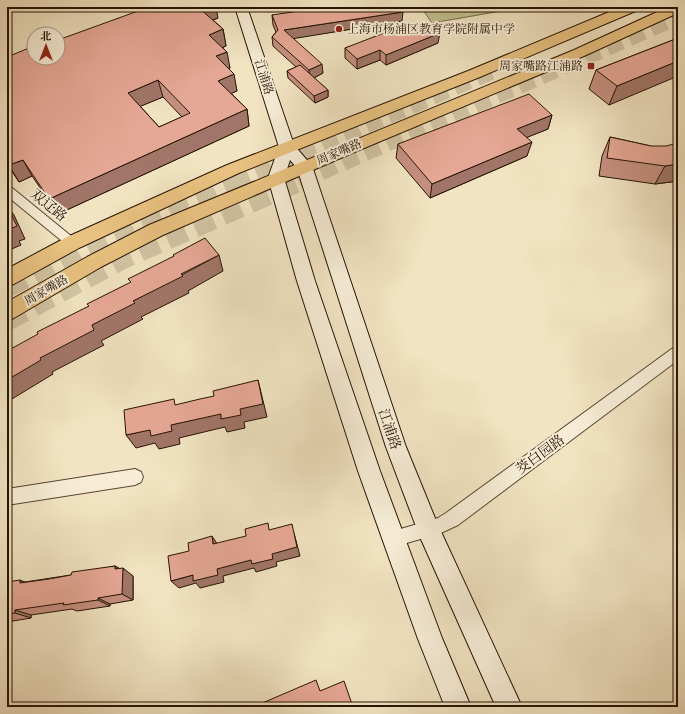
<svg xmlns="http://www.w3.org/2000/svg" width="685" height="714" font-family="'IM FELL Double Pica','Noto Serif SC',serif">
  <rect width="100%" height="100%" fill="#f2e4c2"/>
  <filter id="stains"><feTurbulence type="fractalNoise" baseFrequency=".005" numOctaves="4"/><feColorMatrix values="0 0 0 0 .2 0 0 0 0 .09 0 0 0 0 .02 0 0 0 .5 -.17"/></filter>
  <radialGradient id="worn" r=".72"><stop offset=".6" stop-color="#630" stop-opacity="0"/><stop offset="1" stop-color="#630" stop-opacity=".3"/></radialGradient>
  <!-- green -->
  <path fill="#c0c28f" stroke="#726a49" d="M421,7H505L507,10L432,23Z"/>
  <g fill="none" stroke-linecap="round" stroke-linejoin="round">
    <!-- trunk-tunnel-far1 -->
    <g stroke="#d3c5a5" stroke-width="16" stroke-dasharray="16 8" stroke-linecap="butt">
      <path d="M234,182L498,69"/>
      <path d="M299,182L678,17"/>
    </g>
    <!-- trunk-tunnel -->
    <g stroke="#d3c5a5" stroke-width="20" stroke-dasharray="20 10" stroke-linecap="butt">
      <path d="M7,288L97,241L236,181"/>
      <path d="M7,321L123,259L301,181"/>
    </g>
    <defs>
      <g id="minor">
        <path d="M7,186L11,187L76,240L78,243L76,246L72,248L68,246L7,196Z"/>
        <path d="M678,346V360L458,525L441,533L393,547L387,545L385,539L387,533L438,518L446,513L673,348Z"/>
        <path d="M135,469L141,472L143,477L141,482L135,485L7,505V489Z"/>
      </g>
      <path id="secondary" d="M235,7H247L294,145L312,166L406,447L437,523L522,707H496L420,537L386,447L297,168L290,160L284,178L315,281L380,471L442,638L471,707H445L418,639L358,471L297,281L268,178L279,147Z"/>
      <g id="primary">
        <path d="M621,7H640L638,10L480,77L239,173L79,248L14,284L7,286V269L65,238L227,165L468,71Z"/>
        <path d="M668,7H678V13L584,56L350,154L163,235L101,267L14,318L7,321V302L87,257L149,225L574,50Z"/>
      </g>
    </defs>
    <!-- minor casing -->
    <use href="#minor" stroke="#584733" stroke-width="2"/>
    <!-- secondary casing -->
    <use href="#secondary" stroke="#251303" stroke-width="2"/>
    <!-- primary casing -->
    <use href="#primary" stroke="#251303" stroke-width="2"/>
    <!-- minor -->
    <use href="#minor" fill="#f7edd7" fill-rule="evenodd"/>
    <!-- secondary -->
    <use href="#secondary" fill="#f7edd7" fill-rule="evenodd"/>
    <!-- primary -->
    <use href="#primary" fill="#e9c281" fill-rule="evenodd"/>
  </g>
  <!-- wall -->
  <g fill="#c69081" stroke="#251303" fill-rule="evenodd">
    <path d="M272,15L402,21L293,38L323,73L314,78L328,90V97L315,103L288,78L287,71L296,67L273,46L272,37L276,32L273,25Z"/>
    <path d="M218,18L213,20L223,29L226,46L223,47L230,68L229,69L237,91L231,93L247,109L249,126L58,214L32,176L19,182L7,164V57L34,58ZM163,97L182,117L159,127L140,106Z"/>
    <path d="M412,27L438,43L386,65L380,60L357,69L345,58V48Z"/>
    <path d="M678,38L609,105L589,89L596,70Z"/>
    <path d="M552,115L548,129L527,137V156L430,198L396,158L398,144Z"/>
    <path d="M610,137L651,146L678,181L655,184L599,176L602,156Z"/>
    <path d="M115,566L133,576V600L110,604V606L77,611L72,609L31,615V618L7,622V582H25L71,575Z"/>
  </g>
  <!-- shaded-wall -->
  <g fill="#a17669" stroke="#251303">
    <path d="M200,7H216L218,18L202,24L199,8Z"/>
    <path d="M403,12L402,21L285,40L284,30Z"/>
    <path d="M223,29L226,46L212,52L209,35Z"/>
    <path d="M440,33L438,43L386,65V55Z"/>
    <path d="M380,50V60L357,69V59Z"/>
    <path d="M227,52L230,68L219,73L216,56Z"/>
    <path d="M678,61V76L609,105L617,86Z"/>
    <path d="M322,64L323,73L310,80L309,70Z"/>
    <path d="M234,74L237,91L221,98L218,81Z"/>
    <path d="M158,80L163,97L134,109L128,93Z"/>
    <path d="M328,90V97L315,103L314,96Z"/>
    <path d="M247,109L249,126L58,214L49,199Z"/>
    <path d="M552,115L548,129L513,143L517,129Z"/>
    <path d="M532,142L527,156L430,198L432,184Z"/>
    <path d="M23,160L32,176L19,182L9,165Z"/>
    <path d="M678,164V181L655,184L665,166Z"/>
    <path d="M7,205L14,215L25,239L19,241L21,245L7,251V235L10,229Z"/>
    <path d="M219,255L223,271L188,291L189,293L141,317L143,319L101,341L104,345L52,372L53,374L7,402V380L40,358L92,325L133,301Z"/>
    <path d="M258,380L267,417L244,422L245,428L227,432L225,427L179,438L180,444L159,449L155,443L136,448L126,435L240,409Z"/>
    <path d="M294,533L300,556L276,562L277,566L256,572L254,568L223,576L224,582L200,588L196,583L179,588L171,581L272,554Z"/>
    <path d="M212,536L218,545L213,544Z"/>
    <path d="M115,566L123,571V568L133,576V600L122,594L115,569Z"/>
    <path d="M20,580L36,587L20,583Z"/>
    <path d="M98,598L110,604V606L98,600Z"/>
    <path d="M15,610L31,615V618L15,613Z"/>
  </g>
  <!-- building -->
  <g fill="#e6a896" stroke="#251303" fill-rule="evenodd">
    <path d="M149,7H200L199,8L223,29L209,35L227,52L216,56L234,74L218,81L247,109L49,199L23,160L9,165L7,162V57L34,46V58H58V40ZM158,80L190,113L159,127L128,93Z"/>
    <path d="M326,7H400L403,12L284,30L322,64L309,70L272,37L278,30L272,15Z"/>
    <path d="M426,22L440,33L386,55L380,50L357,59L345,48L410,23L412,27Z"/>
    <path d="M678,38V61L617,86L596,70Z"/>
    <path d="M300,65L328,90L314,96L287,71Z"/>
    <path d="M529,94L552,115L517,129L532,142L432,184L398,144Z"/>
    <path d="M610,137L651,146H666L678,143V164L665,166L607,158Z"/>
    <path d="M7,206L17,226L10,229L12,233L7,235Z"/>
    <path d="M205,238L219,255L181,274L183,276L133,301L135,303L92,325L94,330L40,358L41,360L7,380V351L38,334L37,332L89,306L87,304L131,282L128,279L174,256L173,255Z"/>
    <path d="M258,380L263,404L240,409L241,415L221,419V414L171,425L172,431L151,436L150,430L126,435L124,410L174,399L175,405L200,399L214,396L213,391Z"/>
    <path d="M268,523L269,530L292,524L297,547L272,554L273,559L252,564L251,560L217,569L218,575L193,581V575L171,581L168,556L189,551L188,543L212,536L213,544L246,536L245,529Z"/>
    <path d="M115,566V569L123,568L122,594L98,598V600L63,605L64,603L15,610V613L7,614V582L20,580V583L49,579L71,575L72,572Z"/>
    <path d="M316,680L320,691L344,681L353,707H253Z"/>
  </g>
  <!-- markers -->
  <g fill="#8f2418" stroke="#f7edd7" stroke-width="1.5">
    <circle cx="339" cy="29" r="4"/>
    <rect x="587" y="62" width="8" height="8" rx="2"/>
  </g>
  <g text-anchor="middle" stroke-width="4" stroke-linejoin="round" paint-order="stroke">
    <!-- far-poi labels -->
    <g font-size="12" fill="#251303" stroke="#f7edd7" text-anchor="start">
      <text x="347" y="33">上海市杨浦区教育学院附属中学</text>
      <text x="583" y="70" text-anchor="end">周家嘴路江浦路</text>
    </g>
    <!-- far-street labels -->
    <g font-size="12" fill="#251303" stroke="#f7edd7">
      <text transform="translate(264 77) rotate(72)" y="4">江浦路</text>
      <text transform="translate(339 152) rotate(-23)" y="4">周家嘴路</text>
      <text transform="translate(46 290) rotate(-30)" y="4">周家嘴路</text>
    </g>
    <!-- street labels -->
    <g font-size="14" fill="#251303" stroke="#f7edd7">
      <text transform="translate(49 205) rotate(39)" y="5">双辽路</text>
      <text transform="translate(390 429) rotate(71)" y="5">江浦路</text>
      <text transform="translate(540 454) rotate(-36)" y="5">茭白园路</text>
    </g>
  </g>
  <!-- margin -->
  <rect width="685" height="714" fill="none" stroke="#f2e4c2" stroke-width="24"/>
  <rect x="8" y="8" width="669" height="698" fill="none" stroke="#251303" stroke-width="2"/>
  <rect x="12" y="12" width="661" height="690" fill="none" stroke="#251303"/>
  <!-- north arrow -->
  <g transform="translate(46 46)"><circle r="19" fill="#f7edd7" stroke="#a39682"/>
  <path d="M0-3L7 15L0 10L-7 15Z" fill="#8f2418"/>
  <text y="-6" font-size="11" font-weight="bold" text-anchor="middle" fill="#251303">北</text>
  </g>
  <rect width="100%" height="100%" filter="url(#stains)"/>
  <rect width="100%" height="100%" fill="url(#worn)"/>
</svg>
